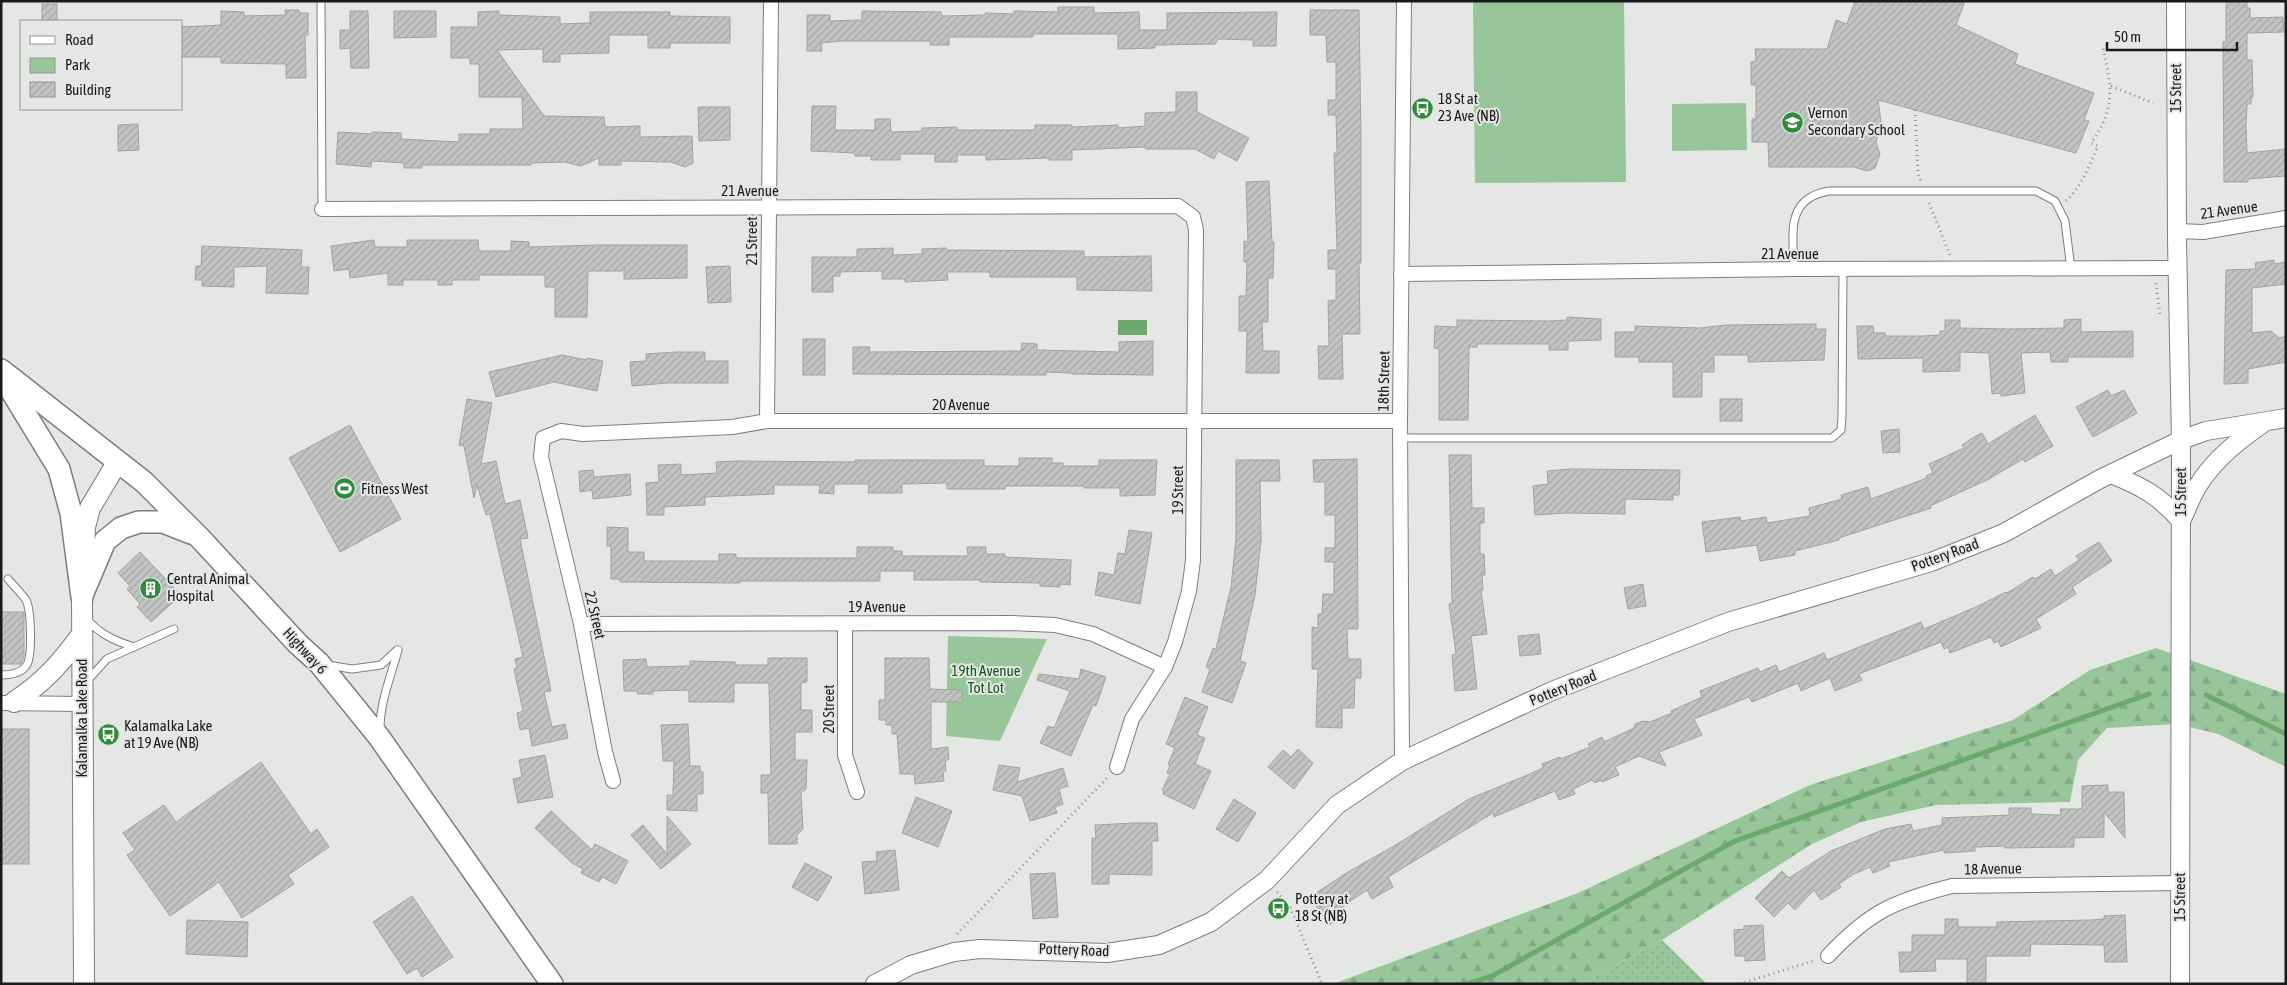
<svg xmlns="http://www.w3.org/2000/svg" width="2287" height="985" font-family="'Asap Condensed',sans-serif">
  <defs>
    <pattern id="grass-dots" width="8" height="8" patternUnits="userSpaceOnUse" patternTransform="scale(1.25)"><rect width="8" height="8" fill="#98c599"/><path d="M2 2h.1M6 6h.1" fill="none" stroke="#82a983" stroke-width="1.8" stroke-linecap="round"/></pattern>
    <pattern id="forest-firs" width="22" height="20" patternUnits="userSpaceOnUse" patternTransform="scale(1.25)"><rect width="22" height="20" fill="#98c599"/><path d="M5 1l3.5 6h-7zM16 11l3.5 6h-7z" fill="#82a983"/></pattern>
    <pattern id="building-hatch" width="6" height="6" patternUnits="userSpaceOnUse" patternTransform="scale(1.25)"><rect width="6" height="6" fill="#c1c4c1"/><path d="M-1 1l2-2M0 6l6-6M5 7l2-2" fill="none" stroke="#a5a8a5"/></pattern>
  </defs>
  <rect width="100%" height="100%" fill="#e4e7e4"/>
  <!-- grass -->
  <path fill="url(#grass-dots)" d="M1662,940L1707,984H1581Z"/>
  <!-- forest -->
  <path fill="url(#forest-firs)" d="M2156,648L2286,694V767L2218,734L2177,724L2107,728L2078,760L2070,802L1936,805L1861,822L1812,844L1662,940L1581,984H1333L1578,893L1810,785L2013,720L2090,670Z"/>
  <!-- park -->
  <g fill="#98c599">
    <path d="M1473,1H1624L1626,182L1475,183Z"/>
    <path d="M1746,103L1747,150L1672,151V104Z"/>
    <path d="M948,636L1047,639L1000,741L946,736Z"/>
  </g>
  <!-- water -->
  <rect fill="#6ba96f" x="1118" y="320" width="29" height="15"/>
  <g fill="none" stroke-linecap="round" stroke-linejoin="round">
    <!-- stream -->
    <g stroke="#6ba96f" stroke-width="5">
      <path d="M2206,695L2286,734"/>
      <path d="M1467,984L1492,976L1735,841L2149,694"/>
    </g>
  </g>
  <!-- building -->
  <g fill="url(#building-hatch)" stroke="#a0a3a0">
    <path d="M1855,1H1965L1956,25L2018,54L2015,64L2094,93L2084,120L2089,121L2076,153L1878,100L1881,122L1876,142L1880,154L1875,168L1867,171L1854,167H1769L1768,142H1752V119H1756V85H1751V62L1756,61L1755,49H1827L1836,20L1847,24Z"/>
    <path d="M2226,1H2247V8H2250V18L2283,17L2284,32L2247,33V60H2252L2253,97H2251V104H2247L2246,125L2247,153L2286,149V176L2248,179V182H2224L2223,42H2226Z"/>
    <rect x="42" y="4" width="15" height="17"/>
    <path d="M1058,7H1094V13L1139,12L1140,30H1167V13L1277,12L1276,46H1253V40L1218,39L1215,44L1155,45V48L1118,49V34H1033V37H949V45H930V41H841L821,43L822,51H807V15H830V21L862,20V11L941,12L942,16L985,15V13L1014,14V11L1058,12Z"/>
    <path d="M285,10H299V13H308V35H305L306,78H286V64L221,63V57H181V27L221,25V11L244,12V16L286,15Z"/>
    <path d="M1310,10H1359L1361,140V263H1359L1360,334H1342L1343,379H1319L1318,346H1329L1328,301L1336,300V269H1328V250H1337L1334,153H1337L1336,115H1328V100H1336V62H1327L1326,35H1310Z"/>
    <path d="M350,11H368L369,68H351L350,48L340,49V30H350Z"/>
    <path d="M394,11H436V37L394,38Z"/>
    <path d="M499,11V15L560,17V24L590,23V12H670V16L730,17V43H670V48H648V35H609V53L560,54V62H543V49L497,50L544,116L604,117L605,127L640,126V137L692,136L693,163L685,167L671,162L621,161V165H599V158L581,166L565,162L531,163V165H422V168H404V163L372,161L371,167L336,164L338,132L372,134V132L401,133V139L459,142V134H490V129H523L522,97H479V64H470V58H451V27H478V12Z"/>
    <path d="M1176,92H1197V112L1249,138L1237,161L1218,151L1214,159L1195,149H1146V147L1072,150V160H1049V158L986,160V155H957V162H935V154H900V160H871V156H855V153L811,151L812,106H836L835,130H875V119H890L891,132L922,131V128L957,127V130H1035V125H1072V127L1118,125V128L1145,126V113L1176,112Z"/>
    <path d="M698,107H730V140L699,141Z"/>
    <path d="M138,124L139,150L118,151V125Z"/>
    <path d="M1269,181L1272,242H1274L1273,278H1268V322H1262L1263,351H1279V373H1246L1247,331H1239V296H1246L1247,262H1244V241L1248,242L1246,182Z"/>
    <path d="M374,240L375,247H407V240H478L479,251H511V241L529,242V247L598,245H687V278L624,279V267L622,271H588L587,317H555V287H545V275H479V280H452V285H438V280H403V285H388V273L350,278L349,269L334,271L331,246Z"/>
    <path d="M202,246L302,250L301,267H309L308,294L266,293L267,266L234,267V287L202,286V280H195L196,266H201Z"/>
    <path d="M893,248V255L922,254V249L946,248L947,250L1084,251V257L1151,256L1152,291L1077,290V277H990V272H947L948,280L905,282V279H882V271L840,272V276H833V292H812V257H857V249Z"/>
    <path d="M2274,260V264L2286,262V284L2252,288V333L2271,331L2279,338L2286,336V362L2248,369V383L2224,384L2226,270L2256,269L2255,263Z"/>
    <path d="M730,266L731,302L708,303L706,267Z"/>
    <path d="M1567,317L1601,319V340L1568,341V350H1549V344H1477V347H1469L1468,420H1439V349L1434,348L1435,326L1457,327V320L1548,321L1567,320Z"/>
    <path d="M2081,319V332L2133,331V357H2068V362H2051L2050,352L2021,353L2025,393L2001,396V393L1992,394L1989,353L1960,352V371L1923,372V358L1858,359L1857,326H1873L1874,333H1885V336H1923L1940,335V331H1945V320H1960V328L2010,329L2064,328V320Z"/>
    <path d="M1816,324V329H1826L1824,360L1748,362V355H1714V372H1702V397H1673V362H1639V357H1615V332H1635V326L1700,328L1726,325Z"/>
    <rect x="803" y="339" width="22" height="36"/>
    <path d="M1153,341V375L1072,374V373L1046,372V375L853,374V347H870L869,352L1021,351L1022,343L1037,344V350L1119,352V342Z"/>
    <path d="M677,352H705V361H728V383H667L632,386L630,362L646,361V354Z"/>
    <path d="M562,355L587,360V358L603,361L597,391L554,382L496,397L489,372Z"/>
    <path d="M2108,390L2111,396L2124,390L2137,413L2093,437L2076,407Z"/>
    <path d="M467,399L492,403L481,464L496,461L505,504L520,500L528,538L520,539L551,691L544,692L552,727L565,724L568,738L532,746L529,728L520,730L517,713L523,711L514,669L517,668L515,659L523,657L490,514L486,515L477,485L474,498L464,446L459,445Z"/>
    <rect x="1720" y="399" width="22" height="22"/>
    <path d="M2035,415L2053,446L2025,462L2023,459L1987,480L1930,506L1931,508L1839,538V540L1795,551V555L1760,561L1757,545L1706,552L1702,522L1740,517L1741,521L1766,517L1767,523L1810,516L1809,508L1842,499L1841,495L1868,487L1871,499L1927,478L1926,476L1933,473L1929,464L1964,448L1962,445L1974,437L1982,433L1988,444Z"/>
    <path d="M350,425L401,519L340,552L289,458Z"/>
    <path d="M1899,429L1900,452L1883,453L1881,431Z"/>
    <path d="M1449,455H1471L1472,508H1484V523H1480V554H1484L1485,575H1482L1483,590H1481L1487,634L1471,636L1477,689L1455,691L1452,655L1456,654L1449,604L1452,603Z"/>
    <path d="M1019,458H1052V463H1063V466H1099V460H1157L1155,495L1120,496V488H1084V486H1005V489H947V483L902,484V493H868L869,484H834V494L819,493L820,485H774V494L705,497V505L664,507V515H647L646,483L659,482L658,465L681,464V475L717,473L716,462L736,461L855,462V460H984V466H1019Z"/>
    <path d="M1357,459L1358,629H1347L1348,659H1361V678H1355L1354,708H1342V728L1316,727L1318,669H1312V627L1318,628V614H1322L1323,594H1334V562H1325V548H1335V515H1325V482H1314L1313,460Z"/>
    <path d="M1236,460H1279L1280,481H1260L1261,540L1255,595L1240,661L1246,663L1232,703L1202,692L1210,669L1206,667L1213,648L1216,649L1231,587L1236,538Z"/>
    <path d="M1571,469L1680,470L1679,495H1673V500L1625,499V514L1567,513L1535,515L1533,486L1548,484L1547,471Z"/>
    <path d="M593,470L594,477L630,474L631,495L593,499L592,490L580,492L579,471Z"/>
    <path d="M607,527L628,528V552H644V561H719V554H736V558H857V547H893V551H902V556H968L967,547H986V554H1005V557L1071,560L1070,585L1060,584V587L1040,586V583L980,582V580H914V571H880V581H740V583L620,582V579H611V546H607Z"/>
    <path d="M1129,530L1152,533L1140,604L1095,595L1099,572L1114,575L1118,553L1125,554Z"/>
    <path d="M2099,542L2112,561L2072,587L2076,594L2036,619L2041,628L2001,647L1998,641L1994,643L1991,637L1950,653L1948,647L1944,649L1941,642L1859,674L1862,680L1835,691L1830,678L1801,691L1798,683L1752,702L1749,697L1694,719L1702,735L1659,752L1666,766L1639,756L1615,767L1619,775L1602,782L1601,780L1595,783L1592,780L1573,789L1575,794L1559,800L1555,791L1494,817L1493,813L1388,877L1393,887L1372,899L1367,890L1343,906L1348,913L1329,925L1310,897L1348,872L1399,843L1469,799L1530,774L1543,768L1542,764L1560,757L1561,759L1590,747L1588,744L1602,737L1604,742L1634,728L1635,724L1643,721L1650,722L1672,713L1671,711L1702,697L1700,691L1758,668L1760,672L1776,665L1779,672L1824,653L1827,660L1921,622L1924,629L1976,607L2006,592L2007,593L2033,577L2035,579L2051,569L2055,576L2079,560L2076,556Z"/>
    <path d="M140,552L181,595L151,622L137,607L140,604L127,589L130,586L118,573Z"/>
    <path d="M1643,584L1646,606L1628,609L1624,588Z"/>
    <path d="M1,612H24V656L21,664H1Z"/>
    <path d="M1539,634L1541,654L1520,656L1518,636Z"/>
    <path d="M768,658H807V682L801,683V710H812V732H795V760H807L806,789L801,793L803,829L797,835V844H769L768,793H761V775H771L769,683H734V702H689V690L653,691V694H638L637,691H624L623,660L646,659L647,667L690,666V661L735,662V665H768Z"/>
    <path d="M885,658H929L930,689L962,690V702H931V749L948,747L949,759L945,762L946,771H943L944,781L915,784L914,774H900L897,734H892V725H886V720H879V700H885Z"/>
    <path d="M1081,669L1106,677L1096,706L1093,705L1071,756L1040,743L1048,726L1054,728L1070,691L1037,680L1039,674L1079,679Z"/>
    <path d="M1185,697L1208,707L1197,735L1205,738L1195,764L1211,771L1194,809L1163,794L1164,791L1162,790L1170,774L1167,773L1170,765L1168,764L1175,748L1166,744Z"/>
    <path d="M688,724L690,766H700V772H703V794H697V811L667,810V795H673L674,761H663L661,725Z"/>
    <rect x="1" y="729" width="28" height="135"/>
    <path d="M1298,749L1313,763L1294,789L1268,767L1283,750L1291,757Z"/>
    <path d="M545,755L553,797L518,803L513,779L522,777L519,760Z"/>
    <path d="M261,762L311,834L317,829L329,847L288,875L294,884L242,918L219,882L170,916L127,855L135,850L123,833L164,805L176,822Z"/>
    <path d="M999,765L1020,768L1017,782L1063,768L1068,786L1059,789L1063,804L1055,807L1057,813L1030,821L1022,796L993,790Z"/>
    <path d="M2108,785V792H2124L2125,838L2104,812V837L2074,838V847L2005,848V846L1975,847V851L1944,853V850L1888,862L1890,866L1873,873L1870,867L1854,874L1839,884L1841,887L1821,900L1814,890L1795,910L1788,903L1774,917L1755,898L1782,871L1789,878L1831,851L1885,829L1911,824L1913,831L1942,825V818L2009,815V808H2031V814L2061,815L2060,809H2082V786Z"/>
    <path d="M916,797L952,811L938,847L902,833Z"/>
    <path d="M1234,799L1256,813L1238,842L1216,829Z"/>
    <path d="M551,811L592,850L595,844L628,861L616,884L602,877L599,882L581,873L583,869L572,863L535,828Z"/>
    <path d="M667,816L691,844L661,869L631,835L643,825L667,854Z"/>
    <path d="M1135,823H1157L1158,841H1152V875L1109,874V884H1092V838H1096L1095,825Z"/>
    <path d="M895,850L899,890L865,894L862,862L877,861L876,852Z"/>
    <path d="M805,863L832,877L818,901L792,887Z"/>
    <path d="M1055,873L1058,917L1033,919L1030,874Z"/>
    <path d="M412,896L453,957L422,977L417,968L407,974L373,922Z"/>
    <path d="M2125,915L2127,962H2105L2104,945L2031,944L2030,956H1986V984H1967V959H1935L1936,971L1900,972L1899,952H1912V935H1945V919H1958V927H1996L1997,922L2090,920L2104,919V916Z"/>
    <path d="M187,920L248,922L247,957L186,954Z"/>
    <path d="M1763,925L1765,960L1745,961V956H1735L1734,930L1744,929V926Z"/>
  </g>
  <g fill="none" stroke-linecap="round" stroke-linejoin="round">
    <defs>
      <g id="service">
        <path d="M321,1L322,209"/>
        <path d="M1794,269C1794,245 1786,211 1811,197C1816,194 1824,192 1829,191H2036L2055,201L2065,221L2071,269"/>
        <path d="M1400,438H1832L1841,430L1842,416L1843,270"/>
        <path d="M86,618C99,634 115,641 134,647"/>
        <path d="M327,665L352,669L381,665L397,650"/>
        <path d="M1,675C10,675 21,673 26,666C33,658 31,609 26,600C21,593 14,586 8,579"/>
        <path d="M86,682L107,659L174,629"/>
        <path d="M380,729C380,702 391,676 398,650"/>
      </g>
      <g id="minor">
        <path d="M322,209L1178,206L1193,217L1196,230L1193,560L1189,591L1175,642L1165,667L1132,719L1117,767"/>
        <path d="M2177,231L2203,232L2286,218"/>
        <path d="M1401,274L1794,269L2178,268"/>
        <path d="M767,421L771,1"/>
        <path d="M581,624L1013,623L1055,625L1093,634L1165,667"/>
        <path d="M845,624V755L857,792"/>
        <path d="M1,703L82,704"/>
        <path d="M1402,761L1400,421L1404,1"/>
        <path d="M613,781L605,752L581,624L541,457L543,438L561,431L583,434L732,427L767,421H1400"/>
        <path d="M1828,956C1869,912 1894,901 1952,886L2179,883"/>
      </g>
      <g id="tertiary">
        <path d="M2176,1L2177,239L2181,440L2180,984"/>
        <path d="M2111,474C2141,486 2160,496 2181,521C2186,511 2190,499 2196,489C2211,462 2237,441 2262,424"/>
        <path d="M875,984L911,965L954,952L980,949L1107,953L1159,945L1211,922L1267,880L1337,805L1402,761L1552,691L1728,622L1931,562L2004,533L2100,479L2181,440L2206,431L2286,418"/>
      </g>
      <g id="secondary">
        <path d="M14,702C44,682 61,663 82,634"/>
        <path d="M84,984L82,597L85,527L90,508L118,461"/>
      </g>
      <g id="primary">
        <path d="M1,370L144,482L198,536L298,644L319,663L379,737L552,984"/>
        <path d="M4,379L59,469L71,513L82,597"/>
        <path d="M83,593L105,541L121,528L139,522H163L191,533"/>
      </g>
    </defs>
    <!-- service casing -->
    <use href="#service" stroke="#7d7f7d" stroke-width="9"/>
    <!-- minor casing -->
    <use href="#minor" stroke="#7d7f7d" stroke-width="16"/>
    <!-- tertiary casing -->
    <use href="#tertiary" stroke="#7d7f7d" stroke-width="20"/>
    <!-- secondary casing -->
    <use href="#secondary" stroke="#7d7f7d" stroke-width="22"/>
    <!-- primary casing -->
    <use href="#primary" stroke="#7d7f7d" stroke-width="24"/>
    <!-- path -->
    <g stroke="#909290" stroke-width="3" stroke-dasharray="1 4" stroke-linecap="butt">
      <path d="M2111,86L2153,103"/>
      <path d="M1915,110L1918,174L1921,181"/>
      <path d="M2066,201C2082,186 2089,166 2098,146L2091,143C2116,108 2112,88 2103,48"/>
      <path d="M1929,203L1950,255"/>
      <path d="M2156,283L2160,314"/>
      <path d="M1277,892L1290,907L1322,984"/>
      <path d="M957,934L1108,777"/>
      <path d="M1740,984L1816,960"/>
    </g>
    <!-- service -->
    <use href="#service" stroke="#fff" stroke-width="7"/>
    <!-- minor -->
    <use href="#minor" stroke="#fff" stroke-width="14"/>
    <!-- tertiary -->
    <use href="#tertiary" stroke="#fff" stroke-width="18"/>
    <!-- secondary -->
    <use href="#secondary" stroke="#fff" stroke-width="20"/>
    <!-- primary -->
    <use href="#primary" stroke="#fff" stroke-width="21"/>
  </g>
  <!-- icons -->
  <defs>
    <symbol id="bus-disc" viewBox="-11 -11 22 22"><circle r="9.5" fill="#308b3c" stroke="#e4e7e4"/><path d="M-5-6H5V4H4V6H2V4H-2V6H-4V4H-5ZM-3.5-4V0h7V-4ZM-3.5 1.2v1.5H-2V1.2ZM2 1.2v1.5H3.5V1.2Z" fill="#fff"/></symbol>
    <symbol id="school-disc" viewBox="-11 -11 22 22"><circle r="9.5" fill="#308b3c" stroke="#e4e7e4"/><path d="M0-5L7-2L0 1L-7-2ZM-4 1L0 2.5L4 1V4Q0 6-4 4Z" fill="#fff"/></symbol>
    <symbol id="stadium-disc" viewBox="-11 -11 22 22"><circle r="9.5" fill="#308b3c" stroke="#e4e7e4"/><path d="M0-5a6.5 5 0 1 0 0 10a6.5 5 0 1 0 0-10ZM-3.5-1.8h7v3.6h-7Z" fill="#fff"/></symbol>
    <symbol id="building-disc" viewBox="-11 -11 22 22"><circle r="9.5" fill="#308b3c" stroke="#e4e7e4"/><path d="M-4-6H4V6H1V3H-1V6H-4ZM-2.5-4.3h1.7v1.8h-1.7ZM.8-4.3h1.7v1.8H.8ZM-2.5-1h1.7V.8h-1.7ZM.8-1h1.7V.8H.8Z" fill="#fff"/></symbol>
  </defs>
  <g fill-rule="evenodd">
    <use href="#bus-disc" x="1410" y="96" width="25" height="25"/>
    <use href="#school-disc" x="1780" y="110" width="25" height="25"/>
    <use href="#stadium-disc" x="332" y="476" width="25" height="25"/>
    <use href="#building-disc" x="138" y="576" width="25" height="25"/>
    <use href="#bus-disc" x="96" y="722" width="25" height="25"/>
    <use href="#bus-disc" x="1266" y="896" width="25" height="25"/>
  </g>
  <g text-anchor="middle" stroke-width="4" stroke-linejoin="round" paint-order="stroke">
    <!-- street labels -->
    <g font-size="15" fill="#191a19" stroke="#e4e7e4">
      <text transform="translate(2176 88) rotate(-90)" y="5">15 Street</text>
      <text x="750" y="196">21 Avenue</text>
      <text transform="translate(2229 210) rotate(-8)" y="5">21 Avenue</text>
      <text transform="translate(752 241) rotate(-90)" y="5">21 Street</text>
      <text x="1790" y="259">21 Avenue</text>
      <text transform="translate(1384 381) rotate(-89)" y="5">18th Street</text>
      <text x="961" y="410">20 Avenue</text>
      <text transform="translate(1178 490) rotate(-90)" y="5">19 Street</text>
      <text transform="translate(2181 492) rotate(-90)" y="5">15 Street</text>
      <text transform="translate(1945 555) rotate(-20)" y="5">Pottery Road</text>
      <text x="877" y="612">19 Avenue</text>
      <text transform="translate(595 615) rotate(77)" y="5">22 Street</text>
      <text transform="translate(305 651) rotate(47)" y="5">Highway 6</text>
      <text transform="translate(1563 688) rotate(-22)" y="5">Pottery Road</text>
      <text transform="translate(829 709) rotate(-90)" y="5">20 Street</text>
      <text transform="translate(82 718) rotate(-90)" y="5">Kalamalka Lake Road</text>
      <text transform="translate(1993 869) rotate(-1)" y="5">18 Avenue</text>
      <text transform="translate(2180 897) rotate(-90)" y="5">15 Street</text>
      <text transform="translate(1074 950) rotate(2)" y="5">Pottery Road</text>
    </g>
    <!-- poi labels -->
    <g font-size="15" fill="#191a19" stroke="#e4e7e4" text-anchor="start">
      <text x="1438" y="104">18 St at<tspan x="1438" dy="17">23 Ave (NB)</tspan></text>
      <text x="1808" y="118">Vernon<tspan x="1808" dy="17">Secondary School</tspan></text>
      <text x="361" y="494">Fitness West</text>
      <text x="167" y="584">Central Animal<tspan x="167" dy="17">Hospital</tspan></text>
      <text x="124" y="731">Kalamalka Lake<tspan x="124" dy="17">at 19 Ave (NB)</tspan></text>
      <text x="1295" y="904">Pottery at<tspan x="1295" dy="17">18 St (NB)</tspan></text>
    </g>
    <!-- park labels -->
    <g font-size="15" fill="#14561e" stroke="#e4e7e4">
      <text x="986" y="676">19th Avenue<tspan x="986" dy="17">Tot Lot</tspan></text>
    </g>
  </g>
  <!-- border -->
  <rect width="2287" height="985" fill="none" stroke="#191a19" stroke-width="5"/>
  <!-- legend -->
  <rect x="20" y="20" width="162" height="90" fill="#e4e7e4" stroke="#939593"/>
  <rect x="30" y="36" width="25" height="8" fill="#ffffff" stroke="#939593"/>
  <text x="65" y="45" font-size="15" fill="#191a19">Road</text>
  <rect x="30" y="58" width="25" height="15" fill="#98c599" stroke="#939593"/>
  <text x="65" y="70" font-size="15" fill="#191a19">Park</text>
  <rect x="30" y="82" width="25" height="15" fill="url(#building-hatch)" stroke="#939593"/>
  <text x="65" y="95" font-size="15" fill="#191a19">Building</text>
  <!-- scale -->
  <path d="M2107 42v8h130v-8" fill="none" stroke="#191a19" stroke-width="2.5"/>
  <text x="2114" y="42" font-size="15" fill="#191a19" stroke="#e4e7e4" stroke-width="4" paint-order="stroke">50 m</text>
</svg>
